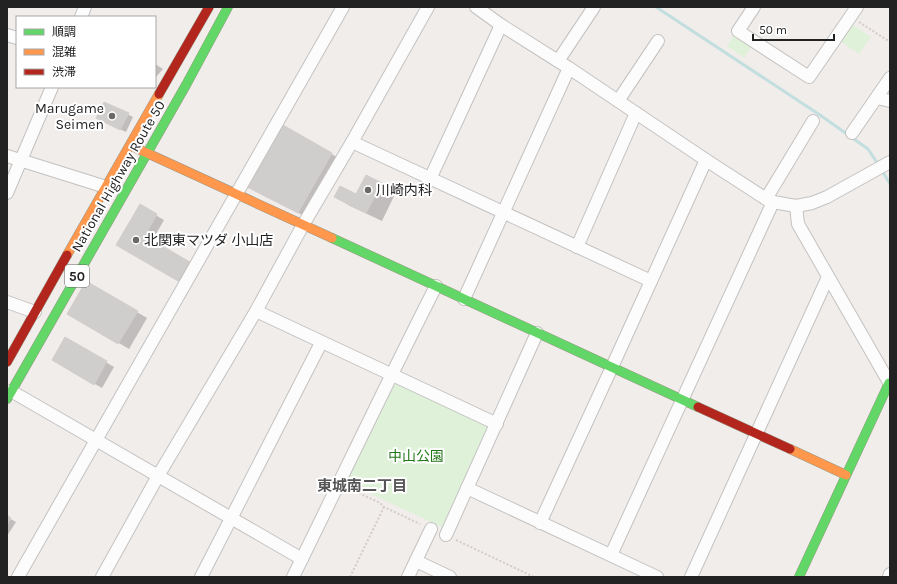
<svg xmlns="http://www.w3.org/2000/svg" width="897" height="584" font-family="Karla,'Noto Sans JP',sans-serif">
  <rect width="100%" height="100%" fill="#f0edeb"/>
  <!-- park -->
  <g fill="#e0f1da">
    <path d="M850,23L871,37L859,54L839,40Z"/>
    <path d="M735,33L752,45L744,58L727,46Z"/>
    <path d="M397,383L489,425L442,527L345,482L391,384Z"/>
  </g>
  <!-- shadow -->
  <g fill="#0003">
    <path d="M155,64L163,69L155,78Z"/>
    <path d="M104,103L133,117L126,132L102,121Z"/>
    <path d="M284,127L342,160L308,218L259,193Z"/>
    <path d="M381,184L396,192L382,221L350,206L335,197L357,195Z"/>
    <path d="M140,206L164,220L152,241L197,267L186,285L118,244Z"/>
    <path d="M86,282L147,318L129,349L68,313Z"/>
    <path d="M66,339L114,367L102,388L53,360Z"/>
    <path d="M7,517L16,522L7,536Z"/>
  </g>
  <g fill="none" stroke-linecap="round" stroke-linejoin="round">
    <!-- stream -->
    <g stroke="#c2dede" stroke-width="3">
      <path d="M656,7L820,115L868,149L878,164"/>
      <path d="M881,169L890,184"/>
    </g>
  </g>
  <!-- building -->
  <g fill="#d0cecc" stroke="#d2cecd">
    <path d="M104,102L129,113L120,130L96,118Z"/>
    <path d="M283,125L332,153L298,213L247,187Z"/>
    <path d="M366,175L382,183L366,213L334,197L340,186L356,194Z"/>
    <path d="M140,204L157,214L145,236L190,262L178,281L116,245Z"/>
    <path d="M86,281L138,311L118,344L67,314Z"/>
    <path d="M65,337L107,361L94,385L52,360Z"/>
    <path d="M7,515L11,518L7,525Z"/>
  </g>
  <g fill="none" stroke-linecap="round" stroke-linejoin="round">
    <defs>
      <g id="street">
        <path d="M476,7L501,25L569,68L706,160L763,197L773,202L796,206L812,203L827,197L890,162"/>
        <path d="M754,7L738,31L809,77L857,7"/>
        <path d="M81,17L85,7"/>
        <path d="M7,35L17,38"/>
        <path d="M558,61L594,7"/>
        <path d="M877,98L890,101"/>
        <path d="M618,101L658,41"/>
        <path d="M852,133L890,78"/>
        <path d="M352,142L651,281"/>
        <path d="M7,156L106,187"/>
        <path d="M430,179L501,25"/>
        <path d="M7,193L52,87"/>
        <path d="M766,199L813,121"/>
        <path d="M796,206L798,224L890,384"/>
        <path d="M577,247L636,113"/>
        <path d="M464,299L569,68"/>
        <path d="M7,302L35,312"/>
        <path d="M256,311C336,349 417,386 497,424"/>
        <path d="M11,391L302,559"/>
        <path d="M467,488L657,577"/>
        <path d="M540,523L612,367L706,160"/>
        <path d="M446,535L537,333"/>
        <path d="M611,555L773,202"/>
        <path d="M416,561L450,577"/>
        <path d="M18,577L343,7"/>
        <path d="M102,577L158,476L256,311L303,225L352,142L428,7"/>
        <path d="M201,577L321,343"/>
        <path d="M293,577C341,480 387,382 436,286"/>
        <path d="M408,577L431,529"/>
        <path d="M691,577L828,277"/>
        <path d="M889,577L890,574"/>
      </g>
      <g id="fast">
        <path d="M332,238L698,407"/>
        <path d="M7,399L186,85L228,7"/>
        <path d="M799,577L889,383"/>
      </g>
      <g id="slow">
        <path d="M136,148L332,238"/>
        <path d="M67,255L159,94"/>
        <path d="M790,449L846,475"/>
      </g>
      <g id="jam">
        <path d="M159,94L209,7"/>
        <path d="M7,362L67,255"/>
        <path d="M698,407L790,449"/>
      </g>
    </defs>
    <!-- street casing -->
    <use href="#street" stroke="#c3c2c1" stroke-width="14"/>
    <!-- fast casing -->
    <use href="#fast" stroke="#999684" stroke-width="10"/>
    <!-- slow casing -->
    <use href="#slow" stroke="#999684" stroke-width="10"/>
    <!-- jam casing -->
    <use href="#jam" stroke="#999684" stroke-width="10"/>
    <!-- path -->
    <g stroke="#d6cacb" stroke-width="2" stroke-dasharray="2 2" stroke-linecap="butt">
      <path d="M859,22L890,42"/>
      <path d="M348,488L380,503L384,507L420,524"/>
      <path d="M456,540L534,577"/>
      <path d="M350,577L384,507"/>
    </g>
    <!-- street -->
    <use href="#street" stroke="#fdfcfc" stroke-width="12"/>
    <!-- fast -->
    <use href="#fast" stroke="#63d668" stroke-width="9"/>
    <!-- slow -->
    <use href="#slow" stroke="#ff974d" stroke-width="9"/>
    <!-- jam -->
    <use href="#jam" stroke="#b3261e" stroke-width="9"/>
  </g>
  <!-- markers -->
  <g fill="#6a6968" stroke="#fff" stroke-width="1.5">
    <circle cx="112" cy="116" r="4"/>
    <circle cx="368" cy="190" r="4"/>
    <circle cx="136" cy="240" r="4"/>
  </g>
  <g text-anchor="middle" stroke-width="4" stroke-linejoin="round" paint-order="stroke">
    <!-- shield labels -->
    <rect fill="#fff" stroke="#646464" stroke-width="1" x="65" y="265" width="24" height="22" rx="3"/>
    <g font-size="13" font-weight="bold" fill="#222">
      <text x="77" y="281">50</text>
    </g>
    <!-- poi labels -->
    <g font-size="14" fill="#222" stroke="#fff" text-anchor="start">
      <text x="104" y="113" text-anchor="end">Marugame<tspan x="104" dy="16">Seimen</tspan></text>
      <text x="376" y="195">川崎内科</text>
      <text x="144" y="245">北関東マツダ 小山店</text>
    </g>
    <!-- street labels -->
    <g font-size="14" fill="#222" stroke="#fff">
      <text transform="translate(118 176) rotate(-60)" y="5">National Highway Route 50</text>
    </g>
    <!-- park labels -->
    <g font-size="14" fill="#247718" stroke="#fff">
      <text x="416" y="461">中山公園</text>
    </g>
    <!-- neighbourhood labels -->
    <g font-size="15" font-weight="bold" fill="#555" stroke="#fff">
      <text x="362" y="491">東城南二丁目</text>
    </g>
  </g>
  <!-- border -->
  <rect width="897" height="584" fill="none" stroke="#222222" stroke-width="16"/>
  <!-- legend -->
  <rect x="16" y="16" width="140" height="72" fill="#ffffff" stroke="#a7a7a7"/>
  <rect x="24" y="29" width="20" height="6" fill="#63d668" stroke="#a7a7a7"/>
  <text x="52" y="36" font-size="12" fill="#222222">順調</text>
  <rect x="24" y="49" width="20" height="6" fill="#ff974d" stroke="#a7a7a7"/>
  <text x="52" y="56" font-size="12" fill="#222222">混雑</text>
  <rect x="24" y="69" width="20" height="6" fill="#b3261e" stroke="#a7a7a7"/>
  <text x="52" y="76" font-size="12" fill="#222222">渋滞</text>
  <!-- scale -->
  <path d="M753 34v6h81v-6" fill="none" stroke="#222222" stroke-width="2"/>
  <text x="759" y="34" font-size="12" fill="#222222" stroke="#ffffff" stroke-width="3" paint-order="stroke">50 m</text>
</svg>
